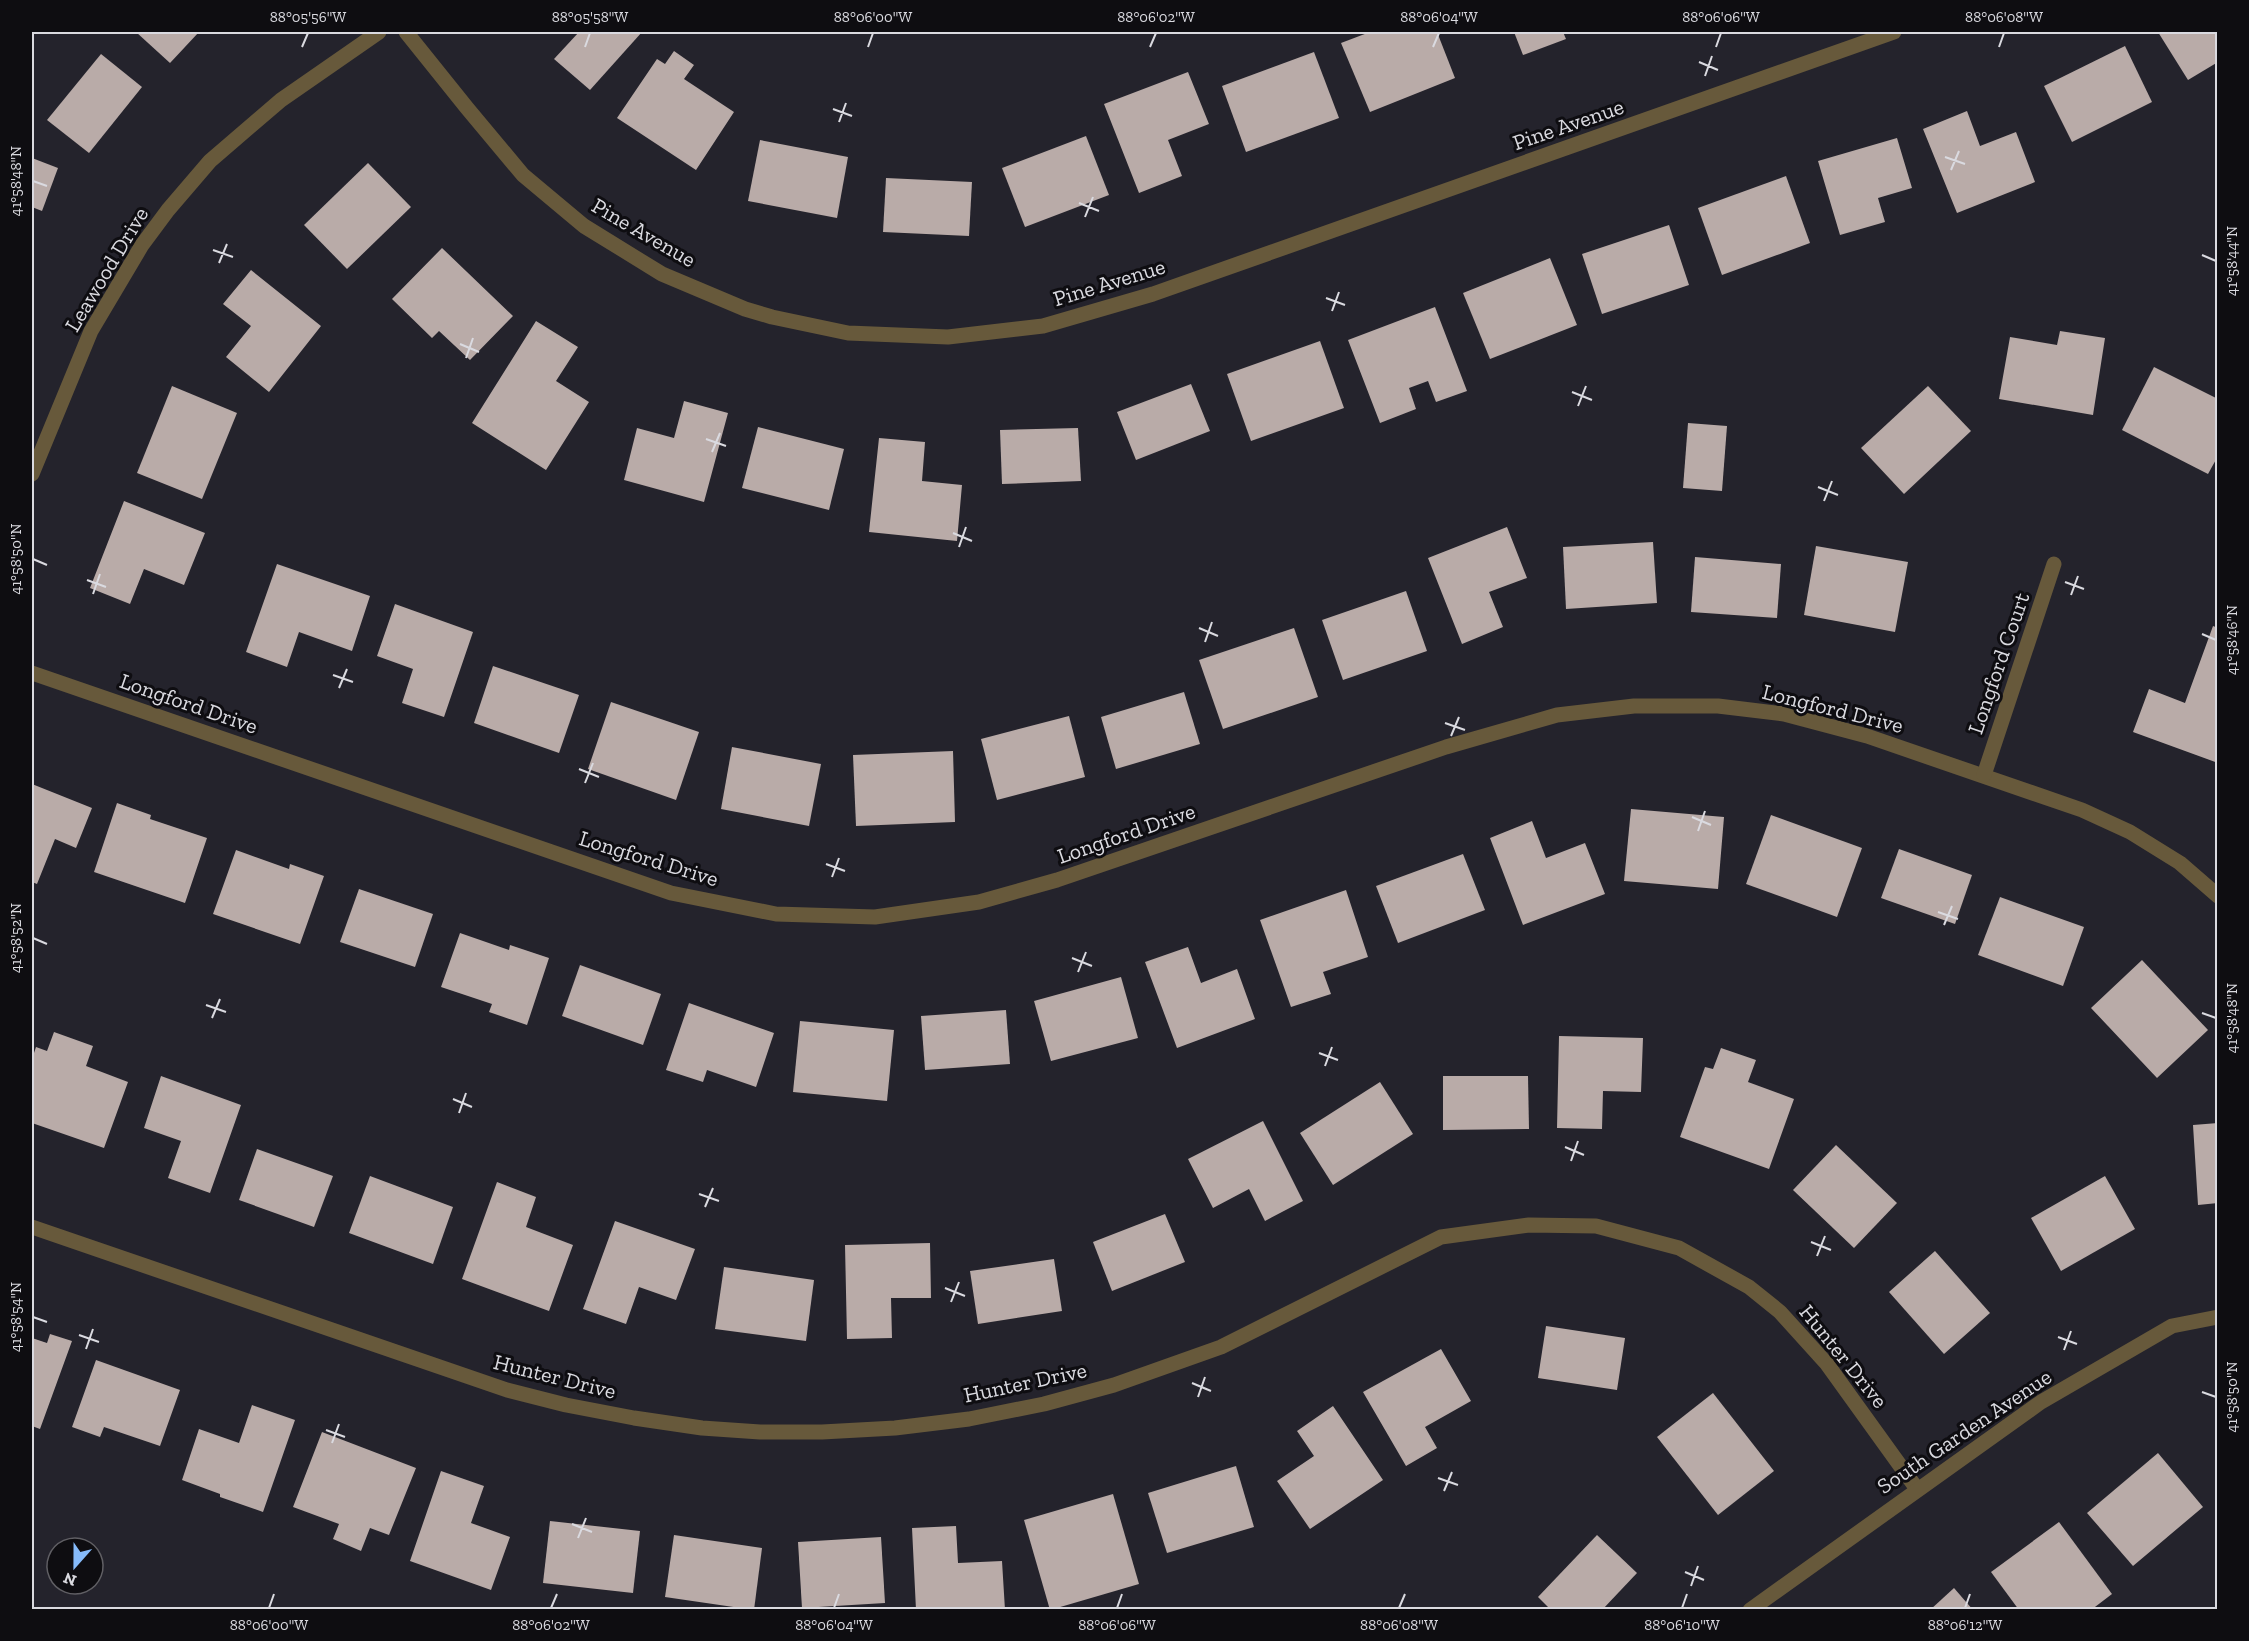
<svg xmlns="http://www.w3.org/2000/svg" width="2249" height="1641" font-family="'Zilla Slab',serif">
  <rect width="100%" height="100%" fill="#24232c"/>
  <!-- building -->
  <g fill="#b9aba8">
    <path d="M136,32H199L170,63Z"/>
    <path d="M579,32H642L590,90L554,59Z"/>
    <path d="M1370,32H1437L1455,78L1370,112L1341,43Z"/>
    <path d="M1514,32H1563L1566,39L1523,55Z"/>
    <path d="M2158,32H2218V62L2188,80Z"/>
    <path d="M2125,46L2152,102L2072,142L2044,86Z"/>
    <path d="M674,51L694,65L684,79L734,112L696,170L617,118L657,59L665,64Z"/>
    <path d="M1314,52L1339,118L1246,152L1222,86Z"/>
    <path d="M101,54L142,87L89,153L47,120Z"/>
    <path d="M1188,72L1209,124L1168,140L1182,176L1139,193L1104,104Z"/>
    <path d="M1967,111L1980,146L2016,132L2035,182L1957,213L1923,129Z"/>
    <path d="M1086,136L1109,195L1025,227L1002,168Z"/>
    <path d="M1897,138L1912,188L1878,198L1885,222L1840,235L1818,161Z"/>
    <path d="M760,140L848,157L837,218L748,201Z"/>
    <path d="M32,158L58,168L42,211L32,207Z"/>
    <path d="M368,163L411,207L347,269L304,225Z"/>
    <path d="M1786,176L1810,243L1722,275L1698,208Z"/>
    <path d="M886,178L972,182L969,236L883,232Z"/>
    <path d="M1669,225L1689,285L1602,314L1582,254Z"/>
    <path d="M442,248L513,316L470,360L439,331L432,338L392,299Z"/>
    <path d="M1550,258L1577,325L1490,359L1463,293Z"/>
    <path d="M251,270L321,326L269,392L226,357L251,326L223,304Z"/>
    <path d="M1435,307L1467,391L1436,402L1428,381L1409,388L1416,409L1380,423L1348,340Z"/>
    <path d="M536,321L578,347L556,381L589,402L546,470L472,423Z"/>
    <path d="M2060,331L2105,338L2093,415L1999,399L2010,337L2057,345Z"/>
    <path d="M1320,341L1344,408L1251,441L1227,374Z"/>
    <path d="M2154,367L2218,399V456L2208,474L2122,430Z"/>
    <path d="M1191,384L1210,431L1136,460L1117,412Z"/>
    <path d="M172,386L237,413L202,499L137,473Z"/>
    <path d="M1928,386L1971,431L1904,494L1861,448Z"/>
    <path d="M684,401L728,413L704,502L624,480L637,428L674,438Z"/>
    <path d="M1688,423L1727,426L1722,491L1683,488Z"/>
    <path d="M758,427L844,449L829,510L742,488Z"/>
    <path d="M1078,428L1081,481L1002,484L1000,430Z"/>
    <path d="M879,438L925,442L922,481L962,485L957,541L869,532Z"/>
    <path d="M124,501L205,533L184,585L144,569L130,604L90,588Z"/>
    <path d="M1507,527L1527,578L1489,592L1503,627L1462,644L1428,558Z"/>
    <path d="M1653,542L1657,603L1566,609L1563,547Z"/>
    <path d="M1816,546L1908,562L1895,632L1804,615Z"/>
    <path d="M1695,557L1781,564L1777,618L1691,612Z"/>
    <path d="M277,564L370,596L352,651L299,632L287,667L246,652Z"/>
    <path d="M1406,591L1427,651L1343,680L1322,620Z"/>
    <path d="M395,604L473,632L444,717L402,703L413,669L377,656Z"/>
    <path d="M2213,626L2218,628V763L2133,732L2149,689L2185,703Z"/>
    <path d="M1294,628L1318,697L1223,729L1199,660Z"/>
    <path d="M493,666L579,695L559,753L474,723Z"/>
    <path d="M1184,692L1200,744L1116,769L1101,717Z"/>
    <path d="M611,702L699,732L676,800L588,769Z"/>
    <path d="M1069,716L1085,777L997,800L981,739Z"/>
    <path d="M732,747L821,764L809,826L721,809Z"/>
    <path d="M953,751L955,822L856,826L853,755Z"/>
    <path d="M32,784L92,808L76,848L55,839L37,884L32,882Z"/>
    <path d="M117,803L151,815L150,819L207,838L185,903L94,872Z"/>
    <path d="M1631,809L1724,817L1718,889L1624,881Z"/>
    <path d="M1771,815L1862,848L1837,917L1746,884Z"/>
    <path d="M1532,821L1546,858L1585,843L1605,894L1523,925L1490,838Z"/>
    <path d="M1899,849L1972,875L1955,924L1881,898Z"/>
    <path d="M236,850L289,869L290,864L324,876L300,944L213,914Z"/>
    <path d="M1463,854L1485,910L1398,943L1376,886Z"/>
    <path d="M359,889L433,914L415,967L340,942Z"/>
    <path d="M1346,890L1368,957L1323,972L1331,994L1291,1007L1260,920Z"/>
    <path d="M2000,897L2084,927L2063,986L1978,955Z"/>
    <path d="M460,933L509,950L510,945L549,958L527,1025L489,1012L492,1004L441,987Z"/>
    <path d="M1188,947L1201,983L1237,969L1255,1019L1177,1048L1145,962Z"/>
    <path d="M2142,960L2208,1030L2157,1078L2091,1008Z"/>
    <path d="M580,965L661,994L643,1045L562,1016Z"/>
    <path d="M1121,977L1138,1038L1051,1061L1034,1001Z"/>
    <path d="M689,1003L774,1033L756,1087L707,1070L703,1082L666,1070Z"/>
    <path d="M1006,1010L1010,1064L925,1070L921,1016Z"/>
    <path d="M800,1021L894,1030L887,1101L793,1092Z"/>
    <path d="M54,1032L93,1046L86,1066L128,1082L104,1148L32,1123V1059L36,1047L47,1051Z"/>
    <path d="M1559,1036L1643,1038L1641,1092L1603,1091L1602,1129L1557,1128Z"/>
    <path d="M1721,1048L1756,1060L1748,1082L1794,1099L1769,1169L1680,1137L1705,1067L1713,1069Z"/>
    <path d="M161,1076L241,1105L210,1193L168,1178L181,1141L144,1128Z"/>
    <path d="M1443,1076H1528L1529,1129L1443,1130Z"/>
    <path d="M1380,1082L1413,1134L1333,1185L1300,1133Z"/>
    <path d="M1263,1121L1303,1201L1265,1221L1249,1189L1213,1208L1188,1159Z"/>
    <path d="M2218,1123V1203L2198,1205L2193,1125Z"/>
    <path d="M1836,1145L1897,1203L1854,1248L1793,1190Z"/>
    <path d="M257,1149L333,1176L314,1227L239,1200Z"/>
    <path d="M370,1176L453,1207L433,1264L349,1233Z"/>
    <path d="M2105,1176L2135,1229L2061,1271L2031,1218Z"/>
    <path d="M497,1182L536,1197L526,1227L573,1245L549,1311L462,1279Z"/>
    <path d="M1165,1214L1185,1262L1112,1291L1093,1242Z"/>
    <path d="M615,1221L695,1249L676,1300L639,1287L626,1324L583,1309Z"/>
    <path d="M930,1243L931,1298H891L892,1338L847,1339L845,1245Z"/>
    <path d="M1935,1251L1990,1313L1944,1354L1889,1292Z"/>
    <path d="M1054,1259L1062,1311L978,1324L970,1271Z"/>
    <path d="M724,1267L814,1280L806,1341L715,1329Z"/>
    <path d="M1546,1326L1625,1338L1617,1390L1538,1378Z"/>
    <path d="M50,1334L72,1341L40,1429L32,1426V1338L47,1343Z"/>
    <path d="M1441,1349L1471,1401L1425,1427L1437,1448L1406,1466L1363,1392Z"/>
    <path d="M96,1360L180,1390L160,1446L104,1427L100,1437L72,1427Z"/>
    <path d="M1713,1393L1774,1471L1718,1515L1657,1437Z"/>
    <path d="M252,1405L295,1420L263,1512L220,1497V1494L182,1480L199,1429L239,1443Z"/>
    <path d="M1333,1406L1383,1480L1310,1529L1277,1481L1314,1456L1297,1431Z"/>
    <path d="M322,1432L416,1468L389,1535L370,1528L361,1551L333,1539L339,1524L293,1507Z"/>
    <path d="M2158,1453L2203,1507L2133,1566L2087,1513Z"/>
    <path d="M1236,1466L1254,1527L1167,1553L1148,1493Z"/>
    <path d="M441,1471L484,1486L471,1523L510,1537L491,1590L410,1561Z"/>
    <path d="M1113,1494L1139,1584L1050,1610L1024,1520Z"/>
    <path d="M550,1521L640,1531L633,1593L543,1583Z"/>
    <path d="M2059,1522L2112,1594L2091,1610H2019L1991,1572Z"/>
    <path d="M956,1526L958,1563L1002,1561L1005,1610H916L912,1528Z"/>
    <path d="M674,1535L762,1548L754,1610L665,1597Z"/>
    <path d="M1597,1535L1637,1573L1602,1610H1551L1538,1597Z"/>
    <path d="M881,1537L885,1603L802,1608L798,1542Z"/>
    <path d="M1954,1588L1973,1610H1930Z"/>
  </g>
  <g fill="none" stroke-linecap="round" stroke-linejoin="round">
    <!-- minor -->
    <g stroke="#67593b" stroke-width="15">
      <path d="M406,32L467,108L523,175L584,226L662,274L745,309L772,317L848,333L948,337L1043,326L1153,294L1894,32"/>
      <path d="M32,474L91,331L142,245L168,210L210,161L281,100L379,32"/>
      <path d="M32,673L671,893L776,914L875,917L979,902L1057,880L1446,747L1557,715L1634,706H1718L1784,714L1867,736L2082,810L2130,832L2180,863L2218,896"/>
      <path d="M1984,775L2054,564"/>
      <path d="M32,1227L507,1390L566,1405L634,1418L702,1428L760,1432H822L895,1428L969,1419L1044,1404L1114,1385L1221,1347L1441,1237L1529,1225L1596,1226L1679,1248L1749,1287L1780,1312L1827,1364L1917,1489"/>
      <path d="M1750,1610L2041,1402L2172,1326L2218,1317"/>
    </g>
  </g>
  <!-- ticks -->
  <path fill="none" stroke="#dadae0" stroke-width="2" d="M302,47L308,33M585,47L590,33M868,47L873,33M1150,47L1156,33M1433,47L1439,33M1716,47L1721,33M1999,47L2004,33M1699,62L1718,70M1705,76L1712,56M833,109L852,116M839,122L846,103M1945,157L1965,164M1951,170L1959,151M33,181L47,186M1079,203L1099,211M1085,217L1093,197M213,250L233,257M2202,255L2216,261M219,263L227,244M1326,298L1345,305M1332,311L1339,292M460,344L479,352M466,358L473,338M1572,392L1592,400M1578,406L1586,386M706,439L726,446M712,452L720,433M1818,487L1838,495M1824,501L1832,481M953,533L972,541M959,547L966,527M33,559L47,565M87,580L106,587M2065,582L2084,589M93,594L100,574M2071,595L2078,576M1199,628L1218,636M2202,634L2216,640M1205,642L1212,622M333,675L353,682M339,688L347,669M1445,723L1465,730M1451,736L1459,717M579,769L599,777M585,783L593,763M1692,817L1711,825M1698,831L1705,811M826,864L845,871M832,877L839,858M1938,912L1958,919M1944,925L1952,906M33,938L47,944M1072,958L1092,966M1078,972L1086,952M206,1005L226,1012M2202,1013L2216,1018M212,1018L220,999M1319,1053L1338,1060M1325,1066L1332,1047M453,1099L472,1107M459,1113L466,1093M1565,1147L1584,1155M1571,1161L1578,1141M699,1194L719,1201M705,1207L713,1188M1811,1242L1831,1250M1817,1256L1825,1236M945,1288L965,1296M951,1302L959,1282M33,1317L47,1322M79,1335L99,1342M2058,1337L2077,1344M86,1349L93,1329M2064,1350L2071,1331M1192,1383L1211,1391M2202,1392L2216,1397M1198,1397L1205,1377M326,1430L345,1437M332,1443L339,1424M1438,1478L1458,1485M1444,1491L1452,1472M572,1524L592,1532M578,1538L586,1518M1685,1572L1704,1580M1691,1586L1698,1566M269,1608L274,1594M551,1608L557,1594M834,1608L839,1594M1117,1608L1122,1594M1399,1608L1405,1594M1682,1608L1687,1594M1965,1608L1970,1594"/>
  <g text-anchor="middle" stroke-width="6" stroke-linejoin="round" paint-order="stroke">
    <!-- street labels -->
    <g font-size="22" fill="#dadae0" stroke="#0e0d11">
      <text transform="translate(1568 124) rotate(-19)" y="8">Pine Avenue</text>
      <text transform="translate(644 232) rotate(30)" y="8">Pine Avenue</text>
      <text transform="translate(106 269) rotate(-59)" y="8">Leawood Drive</text>
      <text transform="translate(1109 282) rotate(-17)" y="8">Pine Avenue</text>
      <text transform="translate(1998 663) rotate(-71)" y="8">Longford Court</text>
      <text transform="translate(189 703) rotate(19)" y="8">Longford Drive</text>
      <text transform="translate(1833 708) rotate(14)" y="8">Longford Drive</text>
      <text transform="translate(1126 833) rotate(-19)" y="8">Longford Drive</text>
      <text transform="translate(649 858) rotate(17)" y="8">Longford Drive</text>
      <text transform="translate(1844 1356) rotate(51)" y="8">Hunter Drive</text>
      <text transform="translate(555 1376) rotate(14)" y="8">Hunter Drive</text>
      <text transform="translate(1025 1382) rotate(-12)" y="8">Hunter Drive</text>
      <text transform="translate(1964 1431) rotate(-34)" y="8">South Garden Avenue</text>
    </g>
  </g>
  <!-- border -->
  <rect width="2249" height="1641" fill="none" stroke="#0e0d11" stroke-width="66"/>
  <!-- north arrow -->
  <g transform="translate(75 1566) rotate(201)"><circle r="28" fill="#0e0d11" stroke="#605f64" stroke-width="1.5"/>
  <path d="M0-4.5L10 22L0 15L-10 22Z" fill="#86bbfb"/>
  <text y="-9" font-size="16" font-weight="bold" text-anchor="middle" fill="#dadae0">N</text>
  </g>
  <rect x="33" y="33" width="2183" height="1575" fill="none" stroke="#dadae0" stroke-width="2"/>
  <g font-size="15" text-anchor="middle" fill="#dadae0">
    <text x="308" y="22">88°05'56"W</text>
    <text x="590" y="22">88°05'58"W</text>
    <text x="873" y="22">88°06'00"W</text>
    <text x="1156" y="22">88°06'02"W</text>
    <text x="1439" y="22">88°06'04"W</text>
    <text x="1721" y="22">88°06'06"W</text>
    <text x="2004" y="22">88°06'08"W</text>
    <text transform="translate(16 181) rotate(-90)" y="5">41°58'48"N</text>
    <text transform="translate(2232 261) rotate(-90)" y="5">41°58'44"N</text>
    <text transform="translate(16 559) rotate(-90)" y="5">41°58'50"N</text>
    <text transform="translate(2232 640) rotate(-90)" y="5">41°58'46"N</text>
    <text transform="translate(16 938) rotate(-90)" y="5">41°58'52"N</text>
    <text transform="translate(2232 1018) rotate(-90)" y="5">41°58'48"N</text>
    <text transform="translate(16 1317) rotate(-90)" y="5">41°58'54"N</text>
    <text transform="translate(2232 1397) rotate(-90)" y="5">41°58'50"N</text>
    <text x="269" y="1630">88°06'00"W</text>
    <text x="551" y="1630">88°06'02"W</text>
    <text x="834" y="1630">88°06'04"W</text>
    <text x="1117" y="1630">88°06'06"W</text>
    <text x="1399" y="1630">88°06'08"W</text>
    <text x="1682" y="1630">88°06'10"W</text>
    <text x="1965" y="1630">88°06'12"W</text>
  </g>
</svg>
